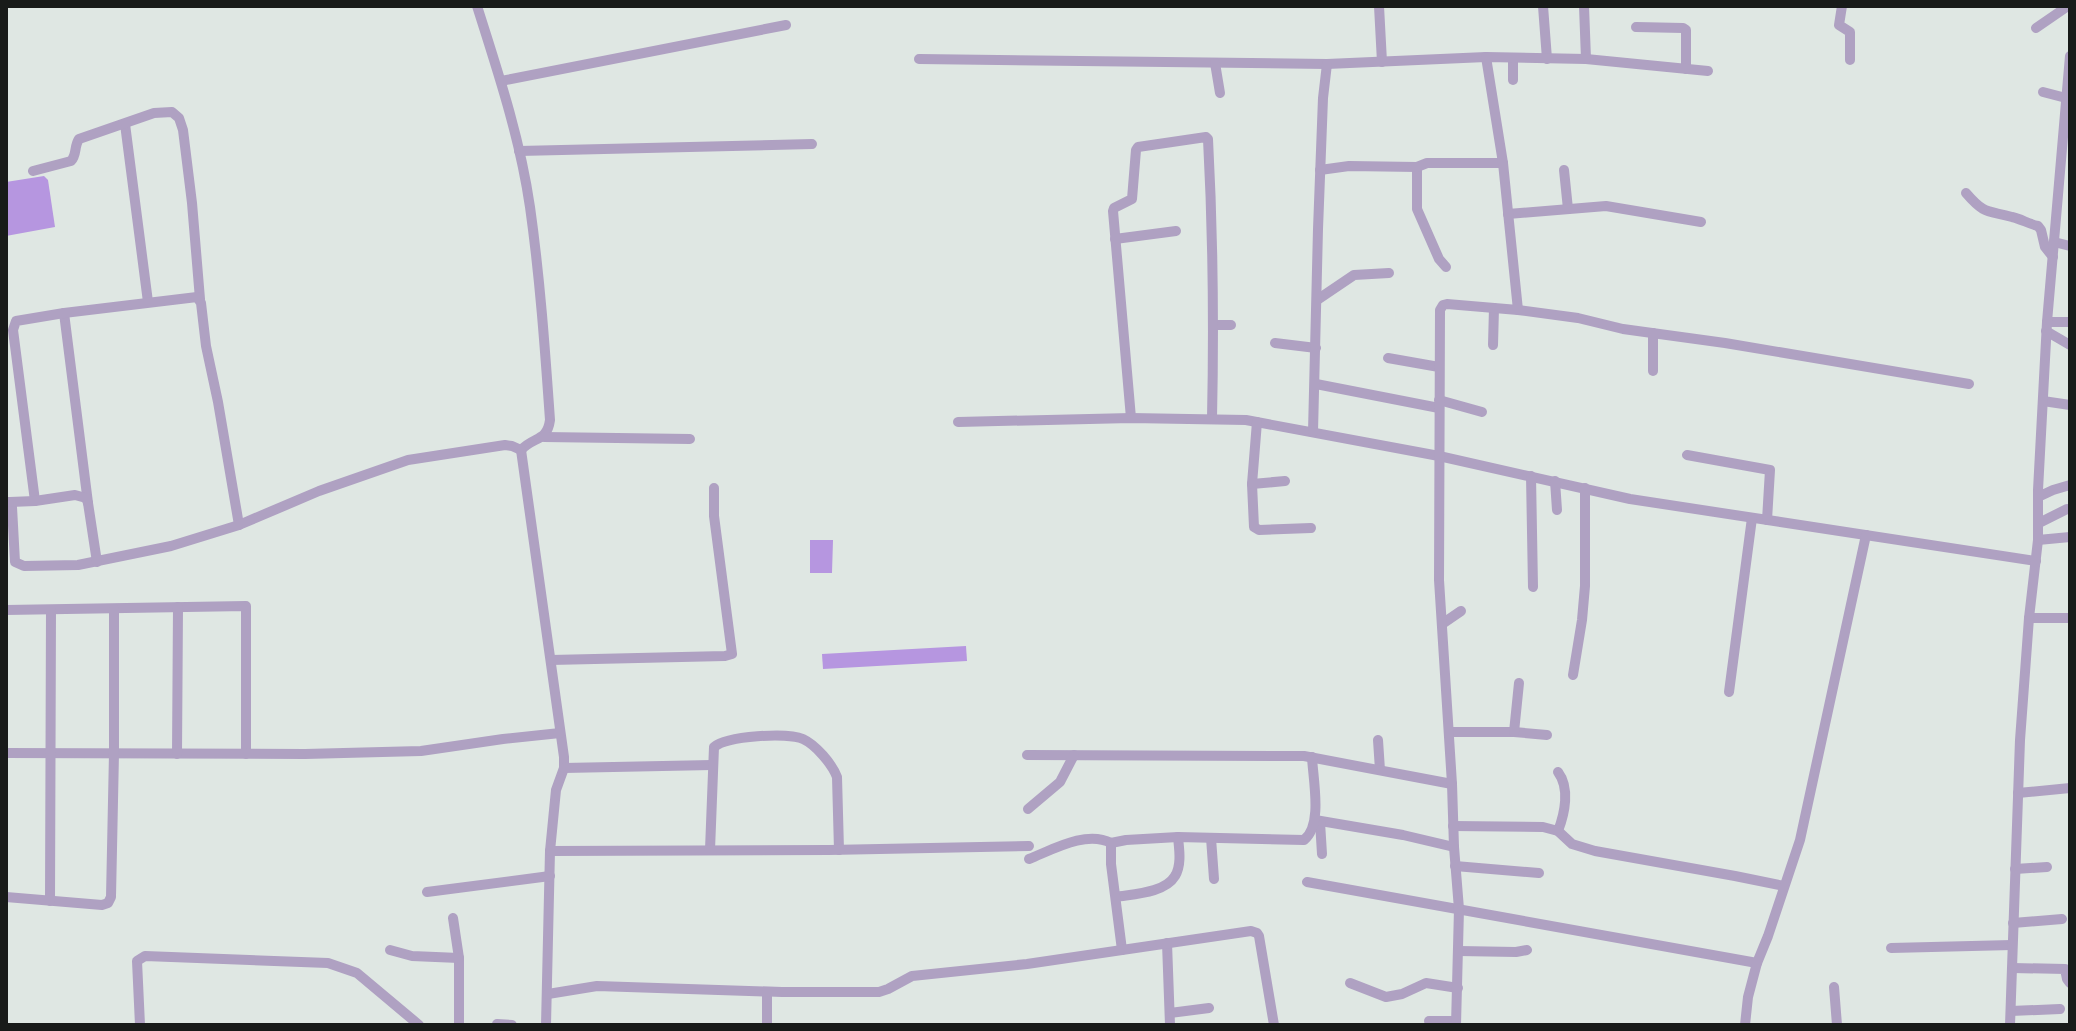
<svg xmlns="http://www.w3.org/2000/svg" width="2076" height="1031" font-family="Karla,sans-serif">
  <rect width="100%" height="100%" fill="#dfe7e3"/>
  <!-- water -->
  <g fill="#b696e0">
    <path d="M44,176L48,180L55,227L6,236V182Z"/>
    <path d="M810,540H833L832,573H810Z"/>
    <path d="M966,646L967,661L823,669L822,654Z"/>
  </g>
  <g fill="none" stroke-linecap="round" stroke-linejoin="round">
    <!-- street -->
    <g stroke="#afa1c2" stroke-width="10">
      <path d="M477,6C498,72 520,138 530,207C540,278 545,349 550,420C547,442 534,436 521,450"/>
      <path d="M1379,6L1382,62"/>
      <path d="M1543,6L1547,59"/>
      <path d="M1842,6L1839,25L1850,32V60"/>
      <path d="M1636,27L1683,28L1686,30V69"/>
      <path d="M2036,28L2068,6"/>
      <path d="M1513,58V80"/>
      <path d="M919,59L1327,64L1486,57"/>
      <path d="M1586,59L1708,71"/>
      <path d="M1215,63L1220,93"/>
      <path d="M501,81L786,25"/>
      <path d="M2043,92L2066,98"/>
      <path d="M125,124L148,302"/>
      <path d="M519,151L812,144"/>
      <path d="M1417,167V209L1439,259L1446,267"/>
      <path d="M1320,170L1349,166L1417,167L1427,163H1503"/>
      <path d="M1564,170L1568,209"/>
      <path d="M33,171L71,161C77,155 74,146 79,139L154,113L172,112L179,118L183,130L192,203L200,299"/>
      <path d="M1966,193C1985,215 1987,210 2012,217C2021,219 2029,224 2038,226L2041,230L2045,247L2053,257"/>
      <path d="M1508,214L1606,206L1701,222"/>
      <path d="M1115,239L1176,231"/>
      <path d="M2054,242L2070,246"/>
      <path d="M1317,300L1354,275L1389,273"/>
      <path d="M1518,310L1578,318L1623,329L1725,343L1969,384"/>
      <path d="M64,313L88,503"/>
      <path d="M2047,322H2070"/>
      <path d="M1214,325H1231"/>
      <path d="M2046,331L2070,345"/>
      <path d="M1653,333V371"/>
      <path d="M1275,343L1316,348"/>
      <path d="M1493,345L1494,308"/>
      <path d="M1388,358L1439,367"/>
      <path d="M1316,384L1439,408"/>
      <path d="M1439,400L1482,412"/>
      <path d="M2043,401L2070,405"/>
      <path d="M1131,418L1113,211L1114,208L1132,199L1136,150L1138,147L1206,137L1208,139C1213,233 1214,326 1212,419"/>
      <path d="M958,422L1131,418L1246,420L1439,456L1630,499L2036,561"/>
      <path d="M1257,422L1252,484L1254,527L1259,530L1311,528"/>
      <path d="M1313,432L1318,229L1323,98L1327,64"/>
      <path d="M544,437L690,439"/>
      <path d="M521,450L564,757V768L556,790L550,851L546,1025"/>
      <path d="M1687,455L1770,470L1767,520"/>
      <path d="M1531,476L1533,587"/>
      <path d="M1555,481L1557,510"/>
      <path d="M1252,484L1285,481"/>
      <path d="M2038,497L2053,490L2070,485"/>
      <path d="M35,501L13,330L16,321L64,313L197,297L201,303L206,346L218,402L239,525"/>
      <path d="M6,502H10L12,507L15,562L24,566L78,565L171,546L239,525L319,491L408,460L505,445L512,446L521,450"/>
      <path d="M10,502L35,501L75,495L86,498L88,503L97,562"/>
      <path d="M2039,523L2067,509"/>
      <path d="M2038,540L2070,537"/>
      <path d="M6,610L246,606V754"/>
      <path d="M2029,618H2070"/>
      <path d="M1442,624L1461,611"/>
      <path d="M551,660L725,656L732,654L714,516V488"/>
      <path d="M1573,675L1582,620L1585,586V488"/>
      <path d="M1729,692L1752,518"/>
      <path d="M1449,732H1514L1547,735"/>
      <path d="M1514,732L1519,683"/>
      <path d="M1378,740L1380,770"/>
      <path d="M6,753L305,754L421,751L503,739L560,733"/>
      <path d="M177,754L178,607"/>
      <path d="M1027,755L1304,756L1452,784"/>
      <path d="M564,768L712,765"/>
      <path d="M1558,772C1570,788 1565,813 1558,831"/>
      <path d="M2018,793L2070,788"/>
      <path d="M1028,809L1060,782L1074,755"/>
      <path d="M1315,820L1403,835L1454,847"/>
      <path d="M1320,822L1322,854"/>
      <path d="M1453,826L1543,827L1558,831L1572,844L1595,851L1735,876L1784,886"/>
      <path d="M1211,838L1214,879"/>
      <path d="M710,850L714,747C727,736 787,732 803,739C816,745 832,764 837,777L839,850"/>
      <path d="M550,851L829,850L1029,846"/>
      <path d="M1029,859C1052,850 1086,830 1111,843"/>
      <path d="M1455,866L1539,873"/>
      <path d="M2015,869L2047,867"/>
      <path d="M1307,882L1757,963"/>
      <path d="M427,892L550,876"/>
      <path d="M6,897L102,905L108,903L111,897L114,753V609"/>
      <path d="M1116,897C1133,894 1165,893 1175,876C1182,865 1179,848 1178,837"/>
      <path d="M50,901L51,610"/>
      <path d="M453,918L459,958V1025"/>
      <path d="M2013,923L2062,919"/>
      <path d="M1167,943L1170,1025"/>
      <path d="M1891,948L2012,945"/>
      <path d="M390,950L412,956L459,958"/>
      <path d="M1122,950L1111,864V843L1126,840L1178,837L1304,840C1323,825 1313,780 1312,757"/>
      <path d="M1459,951L1516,952L1527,950"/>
      <path d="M2013,968L2065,969L2067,979L2070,983"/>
      <path d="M1350,983L1386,997L1402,994L1426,983L1458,988"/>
      <path d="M1834,987L1837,1025"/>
      <path d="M767,992V1025"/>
      <path d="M548,994L597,986L782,992H879L888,989L912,976L1027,964L1251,931L1257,933L1259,936L1274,1025"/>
      <path d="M2011,1011L2060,1009"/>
      <path d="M1170,1013L1209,1008"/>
      <path d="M1429,1021H1455"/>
      <path d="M497,1024L512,1025"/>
      <path d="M140,1025L137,961L145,956L328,963L357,973L419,1025"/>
      <path d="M1456,1025L1459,909L1454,847L1452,784L1439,580L1440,310L1443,305L1447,304L1518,310L1503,163L1486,57L1586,59L1584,6"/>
      <path d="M1745,1025L1748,997L1757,963L1768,936L1800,840L1866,535"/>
      <path d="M2010,1025L2020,740L2029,618L2038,540V490L2047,322L2070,56"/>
    </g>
  </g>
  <!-- border -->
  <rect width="2076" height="1031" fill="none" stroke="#181b19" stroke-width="16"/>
</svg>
